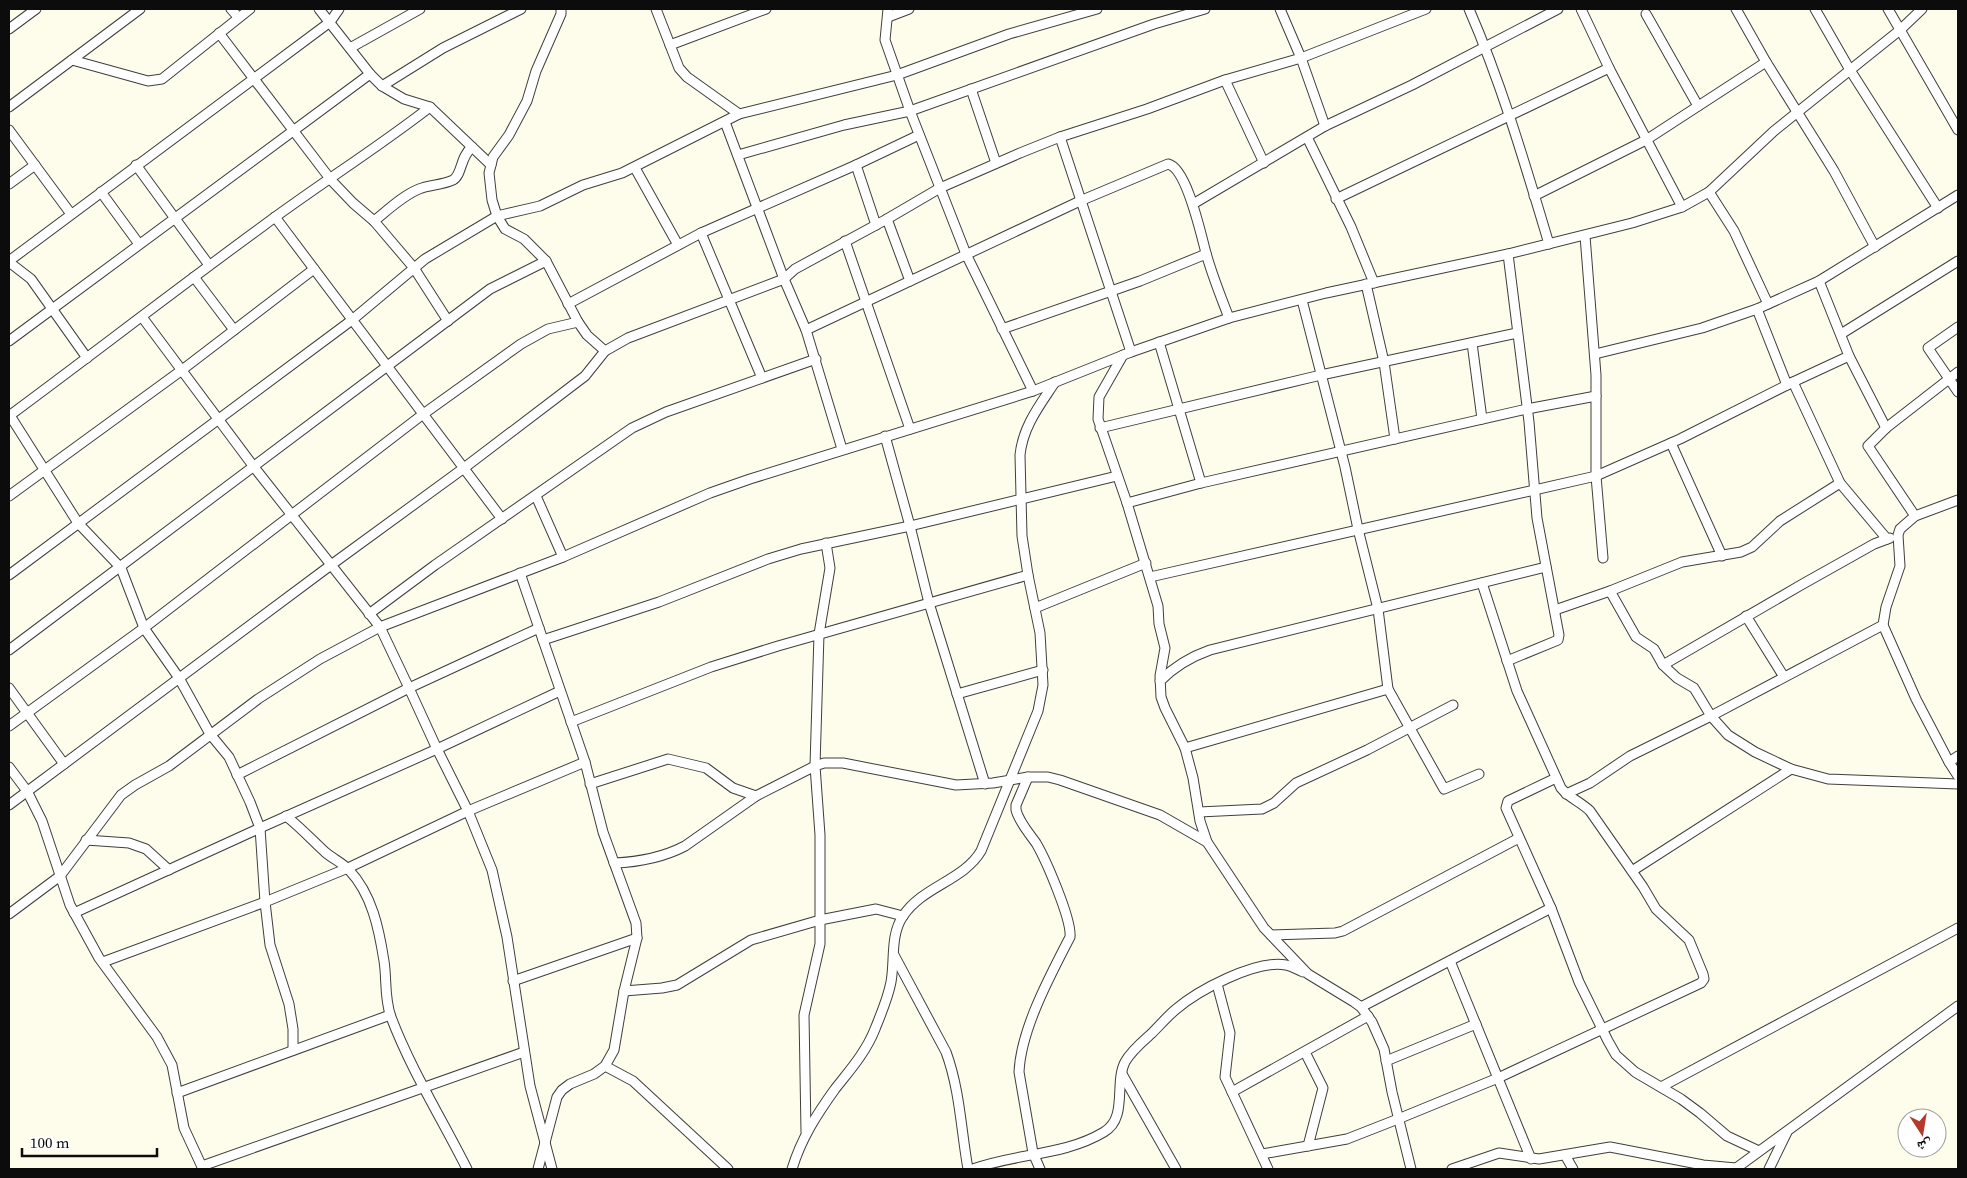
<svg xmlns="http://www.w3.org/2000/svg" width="1967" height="1178" font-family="'Source Serif 4','Noto Naskh Arabic',serif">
  <rect width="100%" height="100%" fill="#fefdeb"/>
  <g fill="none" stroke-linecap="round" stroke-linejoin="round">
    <defs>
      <g id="minor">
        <path d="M231,9L238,17"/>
        <path d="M319,9L370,74L382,86L404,99L430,107L491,165"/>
        <path d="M561,9V14L536,71L527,101L509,135L493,157L489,173L492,200L497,216L505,229L524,239L546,261L578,322L587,335L605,351"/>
        <path d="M656,9L679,68L687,77L739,114"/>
        <path d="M888,9L885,40L910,111L966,254L1033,391"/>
        <path d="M1280,9L1301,58L1325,126"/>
        <path d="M1469,9C1502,85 1525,164 1549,244"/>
        <path d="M1581,9L1609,68L1682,207"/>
        <path d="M1736,9L1766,62L1834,171L1875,247"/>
        <path d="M1815,9L1850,70L1938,208"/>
        <path d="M1888,9L1958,130"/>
        <path d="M1646,14L1698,106"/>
        <path d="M888,17L909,9"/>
        <path d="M9,29L36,9"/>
        <path d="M219,33L331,180L353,203L374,221L414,268L448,321"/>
        <path d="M670,45L766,9"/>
        <path d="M350,48L420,9"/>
        <path d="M72,60L148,81L162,79L250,9"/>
        <path d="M1225,80L1264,163"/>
        <path d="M382,86L443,48L521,9"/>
        <path d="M971,89L996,163"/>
        <path d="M9,107L140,9"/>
        <path d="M725,122L784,279L806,330L842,449"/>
        <path d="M9,130L71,214"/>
        <path d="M1060,137L1131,352"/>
        <path d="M1307,137L1351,227L1374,283"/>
        <path d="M738,155L844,125L910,111L1154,24L1205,9"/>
        <path d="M136,165L209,265"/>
        <path d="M856,165L876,225"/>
        <path d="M635,168L678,245"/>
        <path d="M9,184L35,165"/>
        <path d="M101,192L139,244"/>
        <path d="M1709,192L1734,231L1768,304"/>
        <path d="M1534,196L1646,140L1766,62"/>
        <path d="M1336,199L1609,68"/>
        <path d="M1193,204L1325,126L1412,85L1558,9"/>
        <path d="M275,217L502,519"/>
        <path d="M887,219L910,281"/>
        <path d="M374,221C388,210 402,196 419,189C429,185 442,185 453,180C462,175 460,157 472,147"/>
        <path d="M701,233L762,378"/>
        <path d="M1585,236L1596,375V476L1603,558"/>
        <path d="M845,241L910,429"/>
        <path d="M9,261L330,22L339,9"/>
        <path d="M9,262L31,279L87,358"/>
        <path d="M194,277L234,330"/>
        <path d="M1819,281L1849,356L1886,428"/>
        <path d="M1366,284L1384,362L1395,439"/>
        <path d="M1302,300L1345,467L1358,529L1378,609L1388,689L1444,789L1479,774"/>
        <path d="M568,304L701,233L856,165L919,135"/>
        <path d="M1757,309L1787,385"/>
        <path d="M142,317L254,467L380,627L409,688L437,749L468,811L492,870L507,937L530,1086L552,1169"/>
        <path d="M1958,327L1928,348L1958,392"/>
        <path d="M1002,329L1140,281L1206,254"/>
        <path d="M806,330L1080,201L1168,164C1187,168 1201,235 1206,253C1212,275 1221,297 1229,318"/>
        <path d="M1841,334L1958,261"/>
        <path d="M9,341L370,74"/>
        <path d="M1159,342L1201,483"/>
        <path d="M1472,343L1482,419"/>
        <path d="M1595,354L1702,328L1757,309L1819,281L1958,195"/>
        <path d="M1123,355L1099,397L1098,419L1127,503L1158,606L1159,624L1165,648L1160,676L1161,697L1165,708L1185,748L1193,778L1200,821L1207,842L1264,928L1308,974L1354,1002L1361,1007L1372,1022L1384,1049L1392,1092L1411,1169"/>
        <path d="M1793,382L1849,356"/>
        <path d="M9,414L78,523L121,568L144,628L179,678L210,734L229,757L250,802L260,828L265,902L270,945L289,1004L293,1029V1050"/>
        <path d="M9,416C94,353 178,288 263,226C318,185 376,149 430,107"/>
        <path d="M1100,428L1321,375L1517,333"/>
        <path d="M885,436L910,526L929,603L985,784"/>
        <path d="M1671,443L1722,556"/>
        <path d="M9,496L182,370L314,269"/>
        <path d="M536,496L563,557"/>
        <path d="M1958,500L1915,516L1900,529L1898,535L1900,566L1886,607L1883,625L1916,699L1949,762L1958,776"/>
        <path d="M1127,503L1201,483L1527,409L1596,396"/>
        <path d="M1915,516L1868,446L1886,428L1958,372"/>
        <path d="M520,573L585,762L603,832L636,923L637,938L624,991L614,1050L605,1066L594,1074L570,1084L562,1090L557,1097L538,1169"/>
        <path d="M9,575L352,320L425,259L497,216L540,206L583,185L622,173L739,114L897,75L1009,34L1097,9"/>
        <path d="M1150,577L1596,476L1680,439L1793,382L1840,483L1887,539"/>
        <path d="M1610,591L1636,637L1654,649L1663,665L1677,678L1694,688L1711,716L1728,735L1755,752L1791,769L1828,779L1958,784"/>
        <path d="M1035,608L1146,563"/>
        <path d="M1555,610L1610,591L1682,562L1741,552L1752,547L1780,521L1840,483"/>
        <path d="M369,614L435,565L632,428L666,412L816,359"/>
        <path d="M1746,616L1784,677"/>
        <path d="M543,640L659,602L768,559L801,549L910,526L1117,476"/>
        <path d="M9,650L490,289L546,261"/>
        <path d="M1507,661L1558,640L1559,635L1537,518L1529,422L1508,254"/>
        <path d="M1663,665L1801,585L1874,544L1890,538"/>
        <path d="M1160,681C1175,666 1190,657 1210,650L1546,567"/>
        <path d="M9,688L64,764"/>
        <path d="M957,694L1043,670"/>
        <path d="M571,722L711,667L778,646L1028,575"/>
        <path d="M9,726L144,628L422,415L521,344L548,329L578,322"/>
        <path d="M1185,748L1388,689"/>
        <path d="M1949,762L1958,756"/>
        <path d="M9,767L27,791L42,821L70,905L99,958L157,1037L172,1065L184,1128L203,1169"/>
        <path d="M237,775L409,688L539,628"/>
        <path d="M1028,777L1016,805V810C1019,822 1029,833 1036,843C1046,860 1072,920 1070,937C1050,976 1021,1029 1019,1072L1033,1153L1040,1169"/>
        <path d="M1556,778L1508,801L1506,808L1551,908L1579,982L1608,1041L1616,1055L1635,1072L1681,1099L1700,1113L1727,1136L1759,1151"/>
        <path d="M590,784L668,759L706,768L733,788L756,796"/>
        <path d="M1566,794L1590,783L1630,756L1711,716L1883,625"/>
        <path d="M9,805L331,565L464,468L585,376L605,351L628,338L784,279L795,269L887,219L940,188L1020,153L1060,137L1147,109L1225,80L1301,58L1426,9"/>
        <path d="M1199,812L1262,809L1274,803L1296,783L1367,750L1453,705"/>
        <path d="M286,816C300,827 312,840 325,852C333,859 343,863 349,870C372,894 379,929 384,961C387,979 384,998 391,1017C411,1070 442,1119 467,1169"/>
        <path d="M86,840L129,843L146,849L169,870"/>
        <path d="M614,863C640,862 662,858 685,846L756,796L815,766L824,763H843L956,785L993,783L1028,777H1048L1060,780L1160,815L1207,842"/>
        <path d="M1632,871L1791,769"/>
        <path d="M74,913L260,828L437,749L560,691"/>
        <path d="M9,914L60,876L121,795L135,785L169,766L258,699L320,659L380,627L406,617L563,557L710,493L750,479L1033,391L1131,352L1229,318L1326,293L1508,254L1632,223L1682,207L1709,192L1774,131L1900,30L1922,9"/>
        <path d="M1271,935L1335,933L1343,931L1519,838"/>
        <path d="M894,955L946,1052C960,1090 961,1130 968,1169"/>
        <path d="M1450,961L1531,1159"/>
        <path d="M103,962L265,902L348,868L468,811L585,762"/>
        <path d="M513,981L637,938"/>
        <path d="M1217,984L1230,1033L1225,1077L1268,1169"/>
        <path d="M624,991L662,988L677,985L751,940L820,920L876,909L903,916"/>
        <path d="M1361,1007L1551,908"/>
        <path d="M1305,1052L1323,1088L1308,1146"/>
        <path d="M1386,1061L1476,1024"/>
        <path d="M605,1066L633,1081L728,1169"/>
        <path d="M1122,1074L1176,1169"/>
        <path d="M1661,1087L1958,928"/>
        <path d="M1232,1092L1368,1016"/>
        <path d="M177,1093L390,1015"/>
        <path d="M806,1132L804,1015L820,944V835L815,766L819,634L830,568L826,543"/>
        <path d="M1262,1154L1347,1139L1398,1119L1498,1078L1701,983L1704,979L1703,974L1689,940L1656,909L1643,887L1590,811C1581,802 1569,798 1561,788L1517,691L1482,583"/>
        <path d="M1565,1155L1573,1169"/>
        <path d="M202,1166L524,1052"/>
        <path d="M792,1169C801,1139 817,1114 835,1089C850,1070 866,1052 875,1029C881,1014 888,998 891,982C895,960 890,935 903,916C923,886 963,881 981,851L1038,711L1043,685L1040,633L1028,575L1022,536L1020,455C1023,426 1040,405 1055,382"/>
        <path d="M973,1169C1016,1153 1064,1156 1104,1132C1128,1118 1114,1083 1125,1062C1131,1051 1142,1042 1151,1034C1159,1026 1167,1017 1175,1010C1197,991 1256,959 1286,965C1292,966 1298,970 1303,972"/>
        <path d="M1452,1169L1499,1153L1539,1159L1610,1147L1703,1165L1736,1168"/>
        <path d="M1735,1169L1958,1006"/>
        <path d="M1769,1169L1787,1132"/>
      </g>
    </defs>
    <!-- minor casing -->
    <use href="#minor" stroke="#3f3f3f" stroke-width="11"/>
    <!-- minor -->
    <use href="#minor" stroke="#fff" stroke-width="9"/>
  </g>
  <!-- border -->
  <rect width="1967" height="1178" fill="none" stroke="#0c0c0c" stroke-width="20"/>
  <!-- north arrow -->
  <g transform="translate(1922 1133) rotate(168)"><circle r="24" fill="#ffffff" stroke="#9e9e9e"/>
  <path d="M0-4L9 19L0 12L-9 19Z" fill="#b53a2b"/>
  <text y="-8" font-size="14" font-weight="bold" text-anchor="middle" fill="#0c0c0c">ش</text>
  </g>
  <!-- scale -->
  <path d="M22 1148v8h135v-8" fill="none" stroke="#0c0c0c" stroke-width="2.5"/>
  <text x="30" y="1148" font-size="15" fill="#0c0c0c" stroke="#ffffff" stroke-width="4" paint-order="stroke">100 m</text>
</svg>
